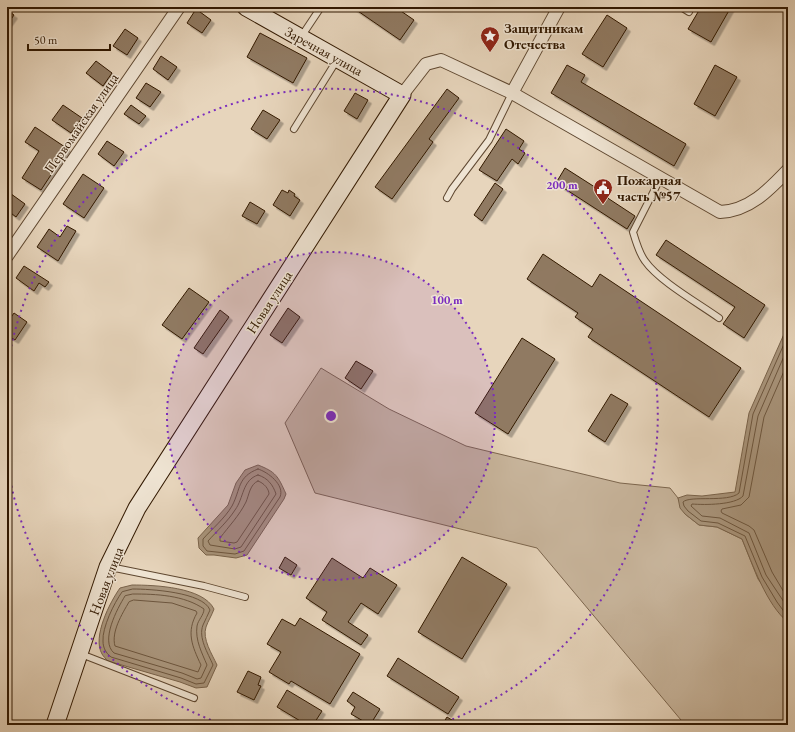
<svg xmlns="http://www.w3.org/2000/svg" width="795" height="732" font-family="'EB Garamond',serif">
  <defs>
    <filter id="shadow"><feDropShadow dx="3.5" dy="3.5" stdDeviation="0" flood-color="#0004"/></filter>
  </defs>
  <rect width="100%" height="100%" fill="#e7d5bc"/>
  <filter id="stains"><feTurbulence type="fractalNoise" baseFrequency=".005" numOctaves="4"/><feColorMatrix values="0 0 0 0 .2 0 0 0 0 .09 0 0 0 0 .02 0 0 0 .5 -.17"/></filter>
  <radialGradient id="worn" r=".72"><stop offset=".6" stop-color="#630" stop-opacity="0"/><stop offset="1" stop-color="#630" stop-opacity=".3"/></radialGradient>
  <!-- green -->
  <path fill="#c8b59c" stroke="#7c664e" d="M321,368L389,409L466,446L620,483L670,488L678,498L685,514L699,525L717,527L742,539L758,579L788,622V725H680L681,720L537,548L315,493L285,423Z"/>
  <!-- water -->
  <g fill="#a9957c" stroke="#79634b">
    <path d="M788,325V622C767,606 752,563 742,539L717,527L699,525L685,514L680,508L678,498L687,495L702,496L735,492L749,413Z"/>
    <path d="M258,465C276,472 278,476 286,494L284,499L247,555L236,558L214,555H206L199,548L198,538L228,505L236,483L245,470Z"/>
    <path d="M132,585C155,585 203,587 214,609C212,615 208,621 206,627C202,639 212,654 217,665L207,687L196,688L180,682L108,661C106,659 103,656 102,654C92,637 110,602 120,588Z"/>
  </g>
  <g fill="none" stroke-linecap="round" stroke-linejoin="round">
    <!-- shore -->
    <g stroke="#6d563e" stroke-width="1">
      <path d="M788,335L753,414L739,493C728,503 690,495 683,502L684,506L688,511L701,521L718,523L745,536L762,577L777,602L788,617"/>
      <path d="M788,347L758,416L743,496C735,505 705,505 692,504L691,506L702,516L720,518L749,533L766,575L788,608"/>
      <path d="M788,362L764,417L749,497L741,505L722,509L721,511L722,513L749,526L754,530L772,572L788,599"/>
      <path d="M258,469C268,472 285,485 280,497L244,551L235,554L207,551L203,546V539C212,529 225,518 232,506C241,489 237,477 258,469Z"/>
      <path d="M258,475C268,478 273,485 276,494L241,547L235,549L210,545L208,541C217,531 228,521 235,510C244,498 242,480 258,475Z"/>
      <path d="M258,481C264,483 269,489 269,494L237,542L234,543L220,541V538C229,526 239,516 246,502C249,495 250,484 258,481Z"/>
      <path d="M133,589C150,589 203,592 210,610C208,615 205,620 203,625C198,638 208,653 213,665L204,683L196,684L181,678L111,657C106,653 103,648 103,641C102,628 114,603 122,592Z"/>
      <path d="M133,594C156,594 184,595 204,609C204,615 198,620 197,626C195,640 202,653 207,665L201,678L197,679L182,673L114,653C100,641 117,609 125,596Z"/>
      <path d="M134,600L172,603L196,611L197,613C186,632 192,646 201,665L198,672L115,646C111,632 122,614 129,602Z"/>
    </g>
  </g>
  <!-- building -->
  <g fill="#907a62" stroke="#311801" filter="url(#shadow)">
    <path d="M352,7H395L414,20L400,40Z"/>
    <path d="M701,7H731L711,42L688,29Z"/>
    <path d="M196,9L211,20L202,33L187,23Z"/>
    <path d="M7,10L14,15L7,25Z"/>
    <path d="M607,15L627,28L603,67L582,54Z"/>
    <path d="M125,29L138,38L127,55L113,46Z"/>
    <path d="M260,33L307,58L293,83L247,57Z"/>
    <path d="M161,56L177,67L168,80L153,69Z"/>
    <path d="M96,61L112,73L103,86L86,73Z"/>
    <path d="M567,65L585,75L581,82L686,144L674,166L551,93Z"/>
    <path d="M715,65L737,77L715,116L694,104Z"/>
    <path d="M146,83L161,92L150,107L136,98Z"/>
    <path d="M447,89L459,98L429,139L433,142L392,199L375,187Z"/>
    <path d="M355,93L368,100L357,119L344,111Z"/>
    <path d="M63,105L82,118L71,133L52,120Z"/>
    <path d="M131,105L146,116L139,124L124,114Z"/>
    <path d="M263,110L280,120L267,139L251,129Z"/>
    <path d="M35,127L68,149L41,190L22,178L39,151L25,142Z"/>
    <path d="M506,129L524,141L519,149L525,153L518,164L512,159L497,181L479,170Z"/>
    <path d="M107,141L124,152L114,166L98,154Z"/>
    <path d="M565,168L601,191L600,193L635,216L627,229L556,183Z"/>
    <path d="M83,174L104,188L84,218L63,204Z"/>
    <path d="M495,183L503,189L482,221L474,215Z"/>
    <path d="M282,190L288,193L289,190L295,194L294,196L300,200L290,216L273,205Z"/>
    <path d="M7,191L25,204L16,217L7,210Z"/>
    <path d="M250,202L265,211L257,224L242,216Z"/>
    <path d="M67,226L76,231L58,261L37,247L49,229L60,237Z"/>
    <path d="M666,240L765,305L744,338L723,324L735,307L656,255Z"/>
    <path d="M543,254L592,287L600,274L741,368L709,417L588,337L593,329L575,317L578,313L527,279Z"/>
    <path d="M24,266L49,282L45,287L39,283L34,291L16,278Z"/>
    <path d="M189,288L209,302L182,339L162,325Z"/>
    <path d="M288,308L300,317L282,343L270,335Z"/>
    <path d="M220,310L229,317L203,354L194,348Z"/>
    <path d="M14,313L27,322L15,340L7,335V323Z"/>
    <path d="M522,338L555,359L508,434L475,413Z"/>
    <path d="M356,361L373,371L361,389L345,378Z"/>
    <path d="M611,394L628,404L605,442L588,431Z"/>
    <path d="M285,557L297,565L291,575L279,568Z"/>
    <path d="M462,557L507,584L462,659L418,632Z"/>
    <path d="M332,558L363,578L370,568L397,585L378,614L361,603L348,622L368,635L361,645L322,620L327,612L306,598Z"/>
    <path d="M300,618L360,654L330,704L291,681L289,684L269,672L281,652L267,644L282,619L295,626Z"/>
    <path d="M398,658L459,697L448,714L387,676Z"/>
    <path d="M248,671L261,677L258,685L261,686L254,700L237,692Z"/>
    <path d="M287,690L322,711L313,725H307L277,707Z"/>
    <path d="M353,692L380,709L370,725L351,714L355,707L347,701Z"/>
    <path d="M447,717L460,725H442Z"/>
  </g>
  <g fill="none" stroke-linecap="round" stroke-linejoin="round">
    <defs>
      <g id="lane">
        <path d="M681,7L689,12"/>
        <path d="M301,37L321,7"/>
        <path d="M294,129L337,60"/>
        <path d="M661,177L633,232C636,242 639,253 645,261C659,281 698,303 719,318"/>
        <path d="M447,198L452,189L489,140L512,93"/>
        <path d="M110,567L204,586L245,597"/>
        <path d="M81,654L194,698"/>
      </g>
      <g id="street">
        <path d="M512,93L559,7"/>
        <path d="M402,95L426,64L441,60L512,93L720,212C749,211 769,190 788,170"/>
        <path d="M7,256L179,7"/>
      </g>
      <path id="secondary" d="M55,725L108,567L137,508L402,95L246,7"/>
    </defs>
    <!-- lane casing -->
    <use href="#lane" stroke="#5e4730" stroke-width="8"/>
    <!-- street casing -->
    <use href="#street" stroke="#5e4730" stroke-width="14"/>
    <!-- secondary casing -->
    <use href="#secondary" stroke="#311801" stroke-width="19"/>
    <!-- lane -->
    <use href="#lane" stroke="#efe4d3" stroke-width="6"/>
    <!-- street -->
    <use href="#street" stroke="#efe4d3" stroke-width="12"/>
    <!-- secondary -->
    <use href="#secondary" stroke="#efe4d3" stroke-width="17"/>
  </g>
  <!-- distance rings -->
  <circle cx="331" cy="416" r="164" fill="#7b2cbf" fill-opacity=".12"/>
  <g fill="none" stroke="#7b2cbf" stroke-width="2" stroke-dasharray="2 4">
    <circle cx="331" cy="416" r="164"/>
    <path d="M222 724A327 327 0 0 1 7 462M7 370A327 327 0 1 1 440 724"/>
  </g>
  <!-- icons -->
  <defs>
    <symbol id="sight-pin" viewBox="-11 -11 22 30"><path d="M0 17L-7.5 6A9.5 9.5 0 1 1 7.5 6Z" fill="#8f2418" stroke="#efe4d3"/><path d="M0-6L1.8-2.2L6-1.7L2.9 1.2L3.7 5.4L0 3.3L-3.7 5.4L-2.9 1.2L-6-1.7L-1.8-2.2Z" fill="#fff"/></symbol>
    <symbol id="civic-pin" viewBox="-11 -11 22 30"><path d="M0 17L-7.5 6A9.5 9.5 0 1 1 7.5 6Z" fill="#8f2418" stroke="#efe4d3"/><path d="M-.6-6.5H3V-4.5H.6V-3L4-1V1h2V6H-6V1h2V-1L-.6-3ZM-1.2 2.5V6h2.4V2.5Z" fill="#fff"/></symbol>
  </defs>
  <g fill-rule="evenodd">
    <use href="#sight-pin" x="479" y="25" width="22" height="30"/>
    <use href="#civic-pin" x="592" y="177" width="22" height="30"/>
  </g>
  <g text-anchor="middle" stroke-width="3" stroke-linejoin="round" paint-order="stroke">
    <!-- poi labels -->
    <g font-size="14" font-weight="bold" fill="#311801" stroke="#efe4d3" text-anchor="start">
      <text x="504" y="33">Защитникам<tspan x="504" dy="16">Отечества</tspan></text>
      <text x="617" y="185">Пожарная<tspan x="617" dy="16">часть №57</tspan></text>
    </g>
    <!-- street labels -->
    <g font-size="14" fill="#311801" stroke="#efe4d3">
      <text transform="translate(324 51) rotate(29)" y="5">Заречная улица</text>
      <text transform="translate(81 123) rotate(-55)" y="5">Первомайская улица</text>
      <text transform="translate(269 302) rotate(-57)" y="5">Новая улица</text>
      <text transform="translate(106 581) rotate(-69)" y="5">Новая улица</text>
    </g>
  </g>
  <circle cx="331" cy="416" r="6" fill="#7b2cbf" stroke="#efe4d3" stroke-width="2"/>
  <g font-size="12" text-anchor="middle" font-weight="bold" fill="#7b2cbf" stroke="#efe4d3" stroke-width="3" stroke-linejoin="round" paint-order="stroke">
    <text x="562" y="189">200 m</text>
    <text x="447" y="304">100 m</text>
  </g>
  <!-- margin -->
  <rect width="795" height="732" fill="none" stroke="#e7d5bc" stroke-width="24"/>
  <rect x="8" y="8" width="779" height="716" fill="none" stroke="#311801" stroke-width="2"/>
  <rect x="12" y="12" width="771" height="708" fill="none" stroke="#311801"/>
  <!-- scale -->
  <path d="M28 44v6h82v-6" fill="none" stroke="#311801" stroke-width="2"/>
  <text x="34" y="44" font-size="12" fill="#311801" stroke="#efe4d3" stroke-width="3" paint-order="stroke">50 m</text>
  <rect width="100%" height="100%" filter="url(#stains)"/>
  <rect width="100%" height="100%" fill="url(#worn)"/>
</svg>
